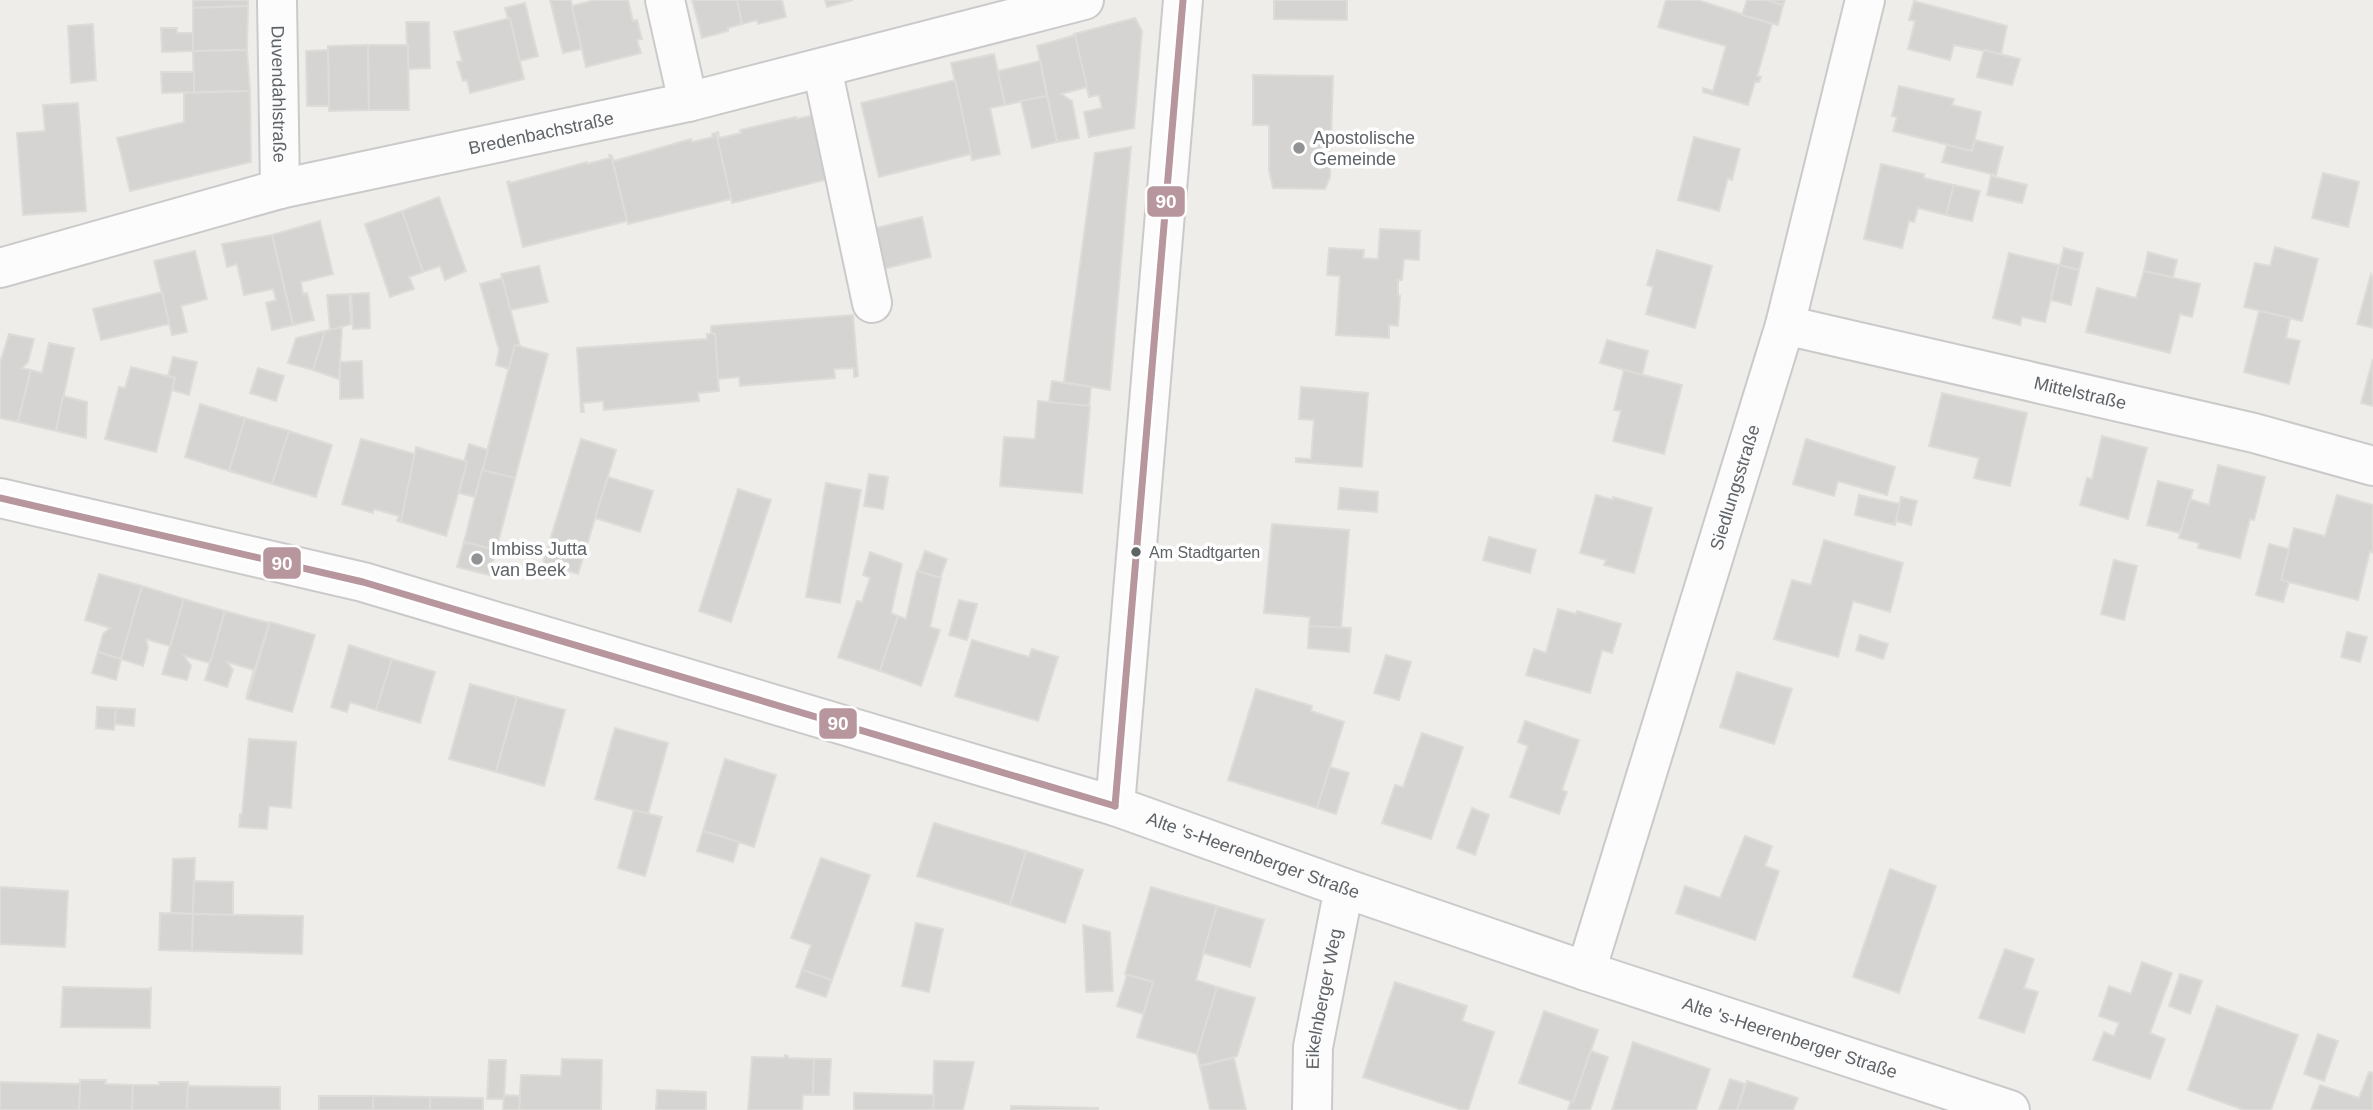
<svg xmlns="http://www.w3.org/2000/svg" width="2373" height="1110" font-family="Helvetica,sans-serif">
  <rect width="100%" height="100%" fill="#efede9"/>
  <!-- building -->
  <g fill="#d5d4d2" stroke="#dedcd8" stroke-width="2">
    <path d="M193,0H248V6L193,8Z"/>
    <path d="M550,0H571L581,49L563,53Z"/>
    <path d="M594,0H628L633,21L637,20L642,39L637,40L641,53L586,67L572,6Z"/>
    <path d="M692,0H737L742,24L728,28V31L702,38Z"/>
    <path d="M737,0H782L786,17L758,24L757,20L742,24Z"/>
    <path d="M825,0H853L827,7Z"/>
    <path d="M1274,0H1347V20L1274,19Z"/>
    <path d="M1666,0H1698L1772,24L1757,76L1761,77L1759,82H1755L1748,105L1703,92V88L1713,91L1726,46L1658,27Z"/>
    <path d="M1747,0H1766L1783,5L1778,25L1742,15Z"/>
    <path d="M1766,0H1785L1783,5Z"/>
    <path d="M1914,1L2007,26L2001,54L1954,45L1950,60L1908,49L1915,21L1909,20Z"/>
    <path d="M525,3L538,56L520,61L505,8Z"/>
    <path d="M248,6L247,50L193,51V8Z"/>
    <path d="M510,18L524,79L470,93L467,80L463,81L457,62L462,61L454,32Z"/>
    <path d="M1135,18L1142,31L1134,128L1089,137L1084,112L1102,108L1099,95L1089,97L1074,34Z"/>
    <path d="M406,22H429L430,68L408,69Z"/>
    <path d="M93,24L96,80L71,83L68,26Z"/>
    <path d="M161,28H177V33H193V51L162,52Z"/>
    <path d="M1075,35L1087,87L1061,94L1072,101L1079,138L1057,142L1037,46Z"/>
    <path d="M368,45L369,110L329,111L328,46Z"/>
    <path d="M368,45H408L409,110H369Z"/>
    <path d="M247,50L250,91L194,92L193,51Z"/>
    <path d="M328,50L329,106H307L306,51Z"/>
    <path d="M1984,50L2020,59L2012,85L1977,77Z"/>
    <path d="M994,54L1005,105L990,108L1000,154L972,160L951,63Z"/>
    <path d="M1040,61L1047,96L1005,105L998,71Z"/>
    <path d="M161,72H194V92L162,93Z"/>
    <path d="M1253,75L1333,76L1330,177L1325,189L1273,188L1269,171V125H1253Z"/>
    <path d="M955,80L971,154L879,177L861,103Z"/>
    <path d="M1899,86L1954,99L1952,105L1981,112L1972,151L1893,131L1897,117L1892,116Z"/>
    <path d="M250,91L251,162L130,191L117,138L184,122V93Z"/>
    <path d="M1047,96L1057,142L1032,148L1021,101Z"/>
    <path d="M78,103L86,211L23,215L17,133L45,131L43,105Z"/>
    <path d="M820,114L837,177L732,203L716,133L718,132L719,138L741,133L740,130L796,117V119Z"/>
    <path d="M716,133L731,199L628,224L611,155L614,161L691,139L692,142L713,137L712,134Z"/>
    <path d="M1694,137L1740,149L1732,180L1728,178L1719,211L1678,200Z"/>
    <path d="M1975,140L2003,147L1996,175L1942,162L1947,145L1972,151Z"/>
    <path d="M1131,147L1110,390L1064,382L1095,153Z"/>
    <path d="M609,155H611L627,221L523,247L507,182L509,181L510,183L587,162V164L610,158Z"/>
    <path d="M1881,164L1924,174V178L1954,185L1946,215L1918,208L1914,222L1909,221L1902,248L1864,239Z"/>
    <path d="M2323,173L2359,182L2348,227L2312,218Z"/>
    <path d="M1991,176L2027,185L2022,203L1987,195Z"/>
    <path d="M1954,185L1980,191L1972,221L1946,215Z"/>
    <path d="M439,197L466,271L445,280L440,266L423,272L402,211Z"/>
    <path d="M402,211L423,272L409,277L414,289L390,297L365,224Z"/>
    <path d="M922,217L931,257L875,271L867,230Z"/>
    <path d="M320,221L333,274L301,282L303,294L307,293L314,320L293,325L272,235Z"/>
    <path d="M1380,229L1420,231L1419,260L1404,259L1402,280H1398V296H1400L1398,326L1389,325V338L1336,335L1340,276L1327,275L1329,248L1364,250L1363,258L1378,259Z"/>
    <path d="M272,235L293,325L272,330L266,303L276,300L273,289L244,295L237,264L227,267L222,244Z"/>
    <path d="M2275,247L2318,259L2302,321L2244,307L2255,263L2270,266Z"/>
    <path d="M2064,248L2083,253L2079,270L2060,265Z"/>
    <path d="M1657,250L1712,266L1695,328L1646,314L1653,287L1647,285Z"/>
    <path d="M195,251L207,299L181,306L187,332L172,335L154,261Z"/>
    <path d="M2148,252L2177,260L2173,277L2144,271Z"/>
    <path d="M2009,253L2059,265L2045,322L2022,317L2020,325L1993,318Z"/>
    <path d="M2059,265L2079,270L2071,305L2051,300Z"/>
    <path d="M539,266L548,302L510,310L501,274Z"/>
    <path d="M2144,271L2200,284L2192,317L2180,314L2170,353L2086,332L2097,288L2136,298Z"/>
    <path d="M2371,274L2373,278V328L2357,324Z"/>
    <path d="M502,278L520,346L515,345L509,369L496,365L499,350L480,284Z"/>
    <path d="M162,292L169,324L101,340L93,309Z"/>
    <path d="M369,293L370,328L353,329L351,294Z"/>
    <path d="M349,294L351,324L330,330L327,295Z"/>
    <path d="M2259,311L2290,318L2286,338L2300,341L2289,384L2244,372Z"/>
    <path d="M853,315L858,376L854,377V368L834,369L835,378L740,386L739,377L718,379L715,334L711,333V326Z"/>
    <path d="M342,327L339,379L313,370L325,331Z"/>
    <path d="M325,331L313,370L288,363L296,338Z"/>
    <path d="M9,334L34,339L28,362L22,368L31,370L18,422L0,418V363Z"/>
    <path d="M707,334H715L719,391L698,393L699,401L604,410L603,401L583,403L584,412H581L577,348L707,339Z"/>
    <path d="M1607,340L1648,351L1642,375L1600,363Z"/>
    <path d="M49,343L74,348L56,431L18,422L31,370L42,373Z"/>
    <path d="M515,345L548,354L515,478L482,470Z"/>
    <path d="M173,357L197,362L189,395L172,390L175,378L168,376Z"/>
    <path d="M2373,359V406L2361,403Z"/>
    <path d="M362,361L363,398L340,399V362Z"/>
    <path d="M131,367L175,378L156,452L105,439L119,387L125,388Z"/>
    <path d="M258,368L284,376L276,401L250,393Z"/>
    <path d="M1624,370L1682,385L1664,454L1613,441L1621,411L1614,410Z"/>
    <path d="M1052,381L1091,387L1089,406L1049,402Z"/>
    <path d="M1301,387L1368,393L1362,467L1296,462V458L1311,459L1314,420L1299,419Z"/>
    <path d="M1942,393L2027,413L2010,486L1974,478L1979,458L1929,446Z"/>
    <path d="M63,396L87,402L86,438L56,431Z"/>
    <path d="M1038,401L1090,406L1082,493L1000,486L1004,437L1035,439Z"/>
    <path d="M200,404L245,418L229,471L185,457Z"/>
    <path d="M245,418L289,431L272,484L229,471Z"/>
    <path d="M289,431L332,445L316,497L272,484Z"/>
    <path d="M2102,436L2147,448L2128,519L2080,505L2087,478L2092,479Z"/>
    <path d="M361,439L415,454L401,522L397,521L399,516L374,509L373,513L342,504Z"/>
    <path d="M581,439L616,450L578,574L543,563Z"/>
    <path d="M1806,439L1895,467L1887,495L1838,481L1834,496L1793,484Z"/>
    <path d="M469,444L488,450L475,497L459,493L467,462H464Z"/>
    <path d="M416,447L467,462L446,536L401,522Z"/>
    <path d="M2218,465L2265,477L2254,520L2250,519L2240,558L2198,548L2199,543L2179,538L2189,499L2209,505Z"/>
    <path d="M482,470L515,478L496,550L464,542Z"/>
    <path d="M869,474L888,477L883,509L864,506Z"/>
    <path d="M608,477L653,491L640,532L595,518Z"/>
    <path d="M2158,481L2193,490L2180,533L2147,525Z"/>
    <path d="M826,483L861,490L840,603L806,597Z"/>
    <path d="M1340,488L1378,492L1377,512L1338,509Z"/>
    <path d="M738,489L771,500L731,622L699,611Z"/>
    <path d="M1596,495L1613,500V497L1652,508L1634,573L1604,565L1606,560L1580,553Z"/>
    <path d="M1859,495L1900,504L1895,525L1855,515Z"/>
    <path d="M2337,495L2373,505V549L2372,552L2370,551L2358,600L2281,580L2294,528L2325,536Z"/>
    <path d="M1901,497L1917,501L1911,525L1896,521Z"/>
    <path d="M1272,524L1349,530L1341,629L1309,626L1310,617L1264,613Z"/>
    <path d="M1489,537L1536,550L1530,573L1483,560Z"/>
    <path d="M1824,540L1903,563L1890,612L1853,601L1838,657L1774,639L1792,580L1811,585Z"/>
    <path d="M464,542L496,550L489,575L457,567Z"/>
    <path d="M2269,544L2289,549L2281,580L2289,582L2283,602L2256,595Z"/>
    <path d="M925,551L947,559L940,578L918,571Z"/>
    <path d="M870,552L902,564L891,613L898,616L880,671L838,657L857,601L862,602L870,578L863,575Z"/>
    <path d="M2114,560L2137,566L2124,620L2101,614Z"/>
    <path d="M917,571L941,578L930,627L940,630L921,686L880,671L898,616L906,619Z"/>
    <path d="M99,574L142,586L121,659L98,652L103,634L110,628L85,620Z"/>
    <path d="M142,586L184,599L170,646L146,639L148,648L143,666L121,659Z"/>
    <path d="M184,599L225,611L210,663L184,656L191,666L187,680L162,674Z"/>
    <path d="M959,600L977,604L967,640L949,635Z"/>
    <path d="M1558,609L1576,614L1577,611L1621,624L1612,653L1602,650L1590,693L1526,675L1534,649L1546,653Z"/>
    <path d="M225,611L269,623L246,698L254,670L227,662L233,670L227,687L205,680Z"/>
    <path d="M270,622L315,635L292,712L247,699Z"/>
    <path d="M1309,626L1351,628L1349,652L1308,648Z"/>
    <path d="M2347,632L2367,637L2360,662L2341,657Z"/>
    <path d="M1860,635L1888,644L1883,659L1856,650Z"/>
    <path d="M972,640L1029,657L1032,649L1058,657L1038,721L955,696Z"/>
    <path d="M349,645L392,659L376,710L350,702L347,712L331,707Z"/>
    <path d="M98,652L121,659L116,680L92,673Z"/>
    <path d="M1386,655L1411,662L1399,700L1374,693Z"/>
    <path d="M392,659L435,672L420,723L376,710Z"/>
    <path d="M1737,672L1792,689L1774,744L1720,727Z"/>
    <path d="M470,684L517,697L496,772L449,759Z"/>
    <path d="M1256,689L1312,706L1311,711L1344,722L1317,808L1228,780Z"/>
    <path d="M517,697L565,710L544,786L496,772Z"/>
    <path d="M97,707L116,708L114,730L96,728Z"/>
    <path d="M116,708L135,709L134,726L115,724Z"/>
    <path d="M1525,721L1579,740L1562,790L1567,792L1559,814L1510,797L1528,746L1518,742Z"/>
    <path d="M615,728L668,743L648,814L595,799Z"/>
    <path d="M1422,733L1463,747L1431,839L1382,823L1395,785L1403,787Z"/>
    <path d="M249,739L296,742L291,808L269,806L267,829L239,827L240,814H242Z"/>
    <path d="M725,759L776,775L754,847L703,831Z"/>
    <path d="M1330,767L1349,773L1336,814L1317,808Z"/>
    <path d="M1472,808L1489,815L1475,855L1457,848Z"/>
    <path d="M634,810L662,817L645,876L618,868Z"/>
    <path d="M934,823L1026,851L1010,905L917,876Z"/>
    <path d="M703,831L739,842L733,862L697,851Z"/>
    <path d="M1745,836L1772,846L1765,866L1779,871L1755,940L1676,913L1685,886L1720,898Z"/>
    <path d="M1026,851L1083,870L1065,923L1010,905Z"/>
    <path d="M195,858L193,914L171,913L173,859Z"/>
    <path d="M821,858L870,875L832,980L802,970L811,945L791,938Z"/>
    <path d="M1890,869L1936,886L1899,993L1853,977Z"/>
    <path d="M194,881L233,882V915L193,914Z"/>
    <path d="M0,887L68,891L65,947L0,944Z"/>
    <path d="M1151,887L1217,906L1196,980L1217,987L1197,1054L1137,1037L1153,982L1125,974Z"/>
    <path d="M1217,906L1264,920L1250,967L1203,953Z"/>
    <path d="M160,913L193,914L192,951L159,950Z"/>
    <path d="M193,914L303,916L302,954L192,951Z"/>
    <path d="M916,923L943,929L929,992L902,986Z"/>
    <path d="M1083,925L1110,932L1113,991L1086,992Z"/>
    <path d="M2005,949L2034,959L2024,988L2038,992L2024,1033L1979,1018Z"/>
    <path d="M2142,962L2172,973L2150,1033L2165,1039L2150,1079L2093,1060L2104,1032L2114,1036L2119,1023L2099,1016L2109,986L2131,994Z"/>
    <path d="M802,970L832,980L826,997L796,987Z"/>
    <path d="M2180,974L2202,981L2190,1014L2169,1006Z"/>
    <path d="M1127,975L1153,982L1143,1014L1117,1006Z"/>
    <path d="M1395,982L1467,1006L1462,1021L1494,1032L1468,1110H1462L1363,1077Z"/>
    <path d="M63,987L150,989L151,987L150,1028L61,1027Z"/>
    <path d="M1217,987L1255,998L1237,1056L1200,1066L1197,1054Z"/>
    <path d="M2217,1006L2298,1035L2271,1110H2244L2188,1090Z"/>
    <path d="M1544,1011L1598,1030L1573,1102L1519,1083Z"/>
    <path d="M2318,1034L2338,1041L2324,1081L2304,1074Z"/>
    <path d="M1633,1042L1710,1069L1696,1110H1612Z"/>
    <path d="M1591,1051L1608,1057L1590,1110H1568L1571,1101L1573,1102Z"/>
    <path d="M785,1055L788,1056L789,1058L814,1059L813,1095H803L802,1110H748L752,1057L784,1058Z"/>
    <path d="M1234,1058L1246,1110H1210L1200,1066Z"/>
    <path d="M562,1059L602,1060L601,1110H519L521,1075L561,1076Z"/>
    <path d="M814,1059H831L829,1095H813Z"/>
    <path d="M489,1060H506L504,1099H487Z"/>
    <path d="M934,1061L974,1062L963,1110H933Z"/>
    <path d="M2369,1072L2373,1073V1110H2311L2320,1085L2359,1098Z"/>
    <path d="M1730,1079L1745,1084L1737,1110H1719Z"/>
    <path d="M80,1080H106L105,1084L133,1085L132,1110H79Z"/>
    <path d="M1747,1081L1798,1098L1793,1110H1737Z"/>
    <path d="M0,1082L80,1084L79,1110H0Z"/>
    <path d="M159,1082H188L187,1110H132L133,1085H159Z"/>
    <path d="M188,1086L280,1087V1110H187Z"/>
    <path d="M657,1090L706,1092V1110H656Z"/>
    <path d="M854,1093L934,1095L933,1110H854Z"/>
    <path d="M504,1095L520,1096L519,1110H503Z"/>
    <rect x="319" y="1096" width="54" height="14"/>
    <path d="M373,1096L430,1097V1110H373Z"/>
    <path d="M430,1097L483,1098V1110H430Z"/>
    <path d="M1011,1106L1098,1108V1110H1011Z"/>
  </g>
  <g fill="none" stroke-linecap="round" stroke-linejoin="round">
    <defs>
      <g id="minor">
        <path id="s1" d="M277,0L280,189"/>
        <path d="M665,0L688,102"/>
        <path d="M822,68L872,303"/>
        <path id="s2" d="M0,268L280,189L688,102L1084,0"/>
        <path id="s3" d="M1785,325L2254,433L2373,466"/>
        <path id="s4" d="M0,498L363,582L1115,806L1344,888L1586,971L2010,1110"/>
        <path d="M1115,806L1183,0"/>
        <path id="s5" d="M1586,971L1785,325L1865,0"/>
        <path id="s6" d="M1312,1110L1313,1047L1344,888"/>
      </g>
    </defs>
    <!-- minor casing -->
    <use href="#minor" stroke="#cacaca" stroke-width="42"/>
    <!-- minor -->
    <use href="#minor" stroke="#fdfcfc" stroke-width="38"/>
    <defs>
      <g id="bus-1">
        <path d="M0,498L363,582L1115,806"/>
        <path d="M1115,806L1183,0"/>
      </g>
    </defs>
    <!-- bus-1 casing -->
    <use href="#bus-1" stroke="#fff" stroke-width="12"/>
    <!-- bus-1 -->
    <use href="#bus-1" stroke="#b7969e" stroke-width="7"/>
  </g>
  <!-- markers -->
  <g fill="#919395" stroke="#fff" stroke-width="2.5">
    <circle cx="1299" cy="148" r="7"/>
    <circle cx="477" cy="559" r="7"/>
  </g>
  <circle fill="#5e6368" stroke="#fff" stroke-width="2.5" cx="1136" cy="552" r="6"/>
  <g text-anchor="middle" stroke-width="7" stroke-linejoin="round" paint-order="stroke">
    <!-- bus labels -->
    <g font-size="16" fill="#5e6368" stroke="#fff" text-anchor="start">
      <text x="1149" y="558">Am Stadtgarten</text>
    </g>
    <!-- street labels -->
    <g font-size="18" fill="#5e6368" stroke="#fff">
      <text dy="6" stroke="none"><textPath href="#s1" startOffset="94">Duvendahlstraße</textPath></text>
      <text dy="6" stroke="none"><textPath href="#s2" startOffset="558">Bredenbachstraße</textPath></text>
      <text dy="6" stroke="none"><textPath href="#s3" startOffset="303">Mittelstraße</textPath></text>
      <text dy="6" stroke="none"><textPath href="#s5" startOffset="506">Siedlungsstraße</textPath></text>
      <text dy="6" stroke="none"><textPath href="#s4" startOffset="1304">Alte 's-Heerenberger Straße</textPath></text>
      <text dy="6" stroke="none"><textPath href="#s6" startOffset="112">Eikelnberger Weg</textPath></text>
      <text dy="6" stroke="none"><textPath href="#s4" startOffset="1871">Alte 's-Heerenberger Straße</textPath></text>
    </g>
    <!-- poi labels -->
    <g font-size="18" fill="#5e6368" stroke="#fff" text-anchor="start">
      <text x="1313" y="144">Apostolische<tspan x="1313" dy="21">Gemeinde</tspan></text>
      <text x="491" y="555">Imbiss Jutta<tspan x="491" dy="21">van Beek</tspan></text>
    </g>
  </g>
  <g stroke="#fff" stroke-width="2.5">
    <rect x="1146" y="185" width="40" height="33" rx="7" fill="#b7969e"/>
    <rect x="262" y="546" width="40" height="34" rx="7" fill="#b7969e"/>
    <rect x="818" y="707" width="40" height="33" rx="7" fill="#b7969e"/>
  </g>
  <g font-size="19" text-anchor="middle" font-weight="bold" fill="#fff">
    <text x="1166" y="208">90</text>
    <text x="282" y="570">90</text>
    <text x="838" y="730">90</text>
  </g>
</svg>
